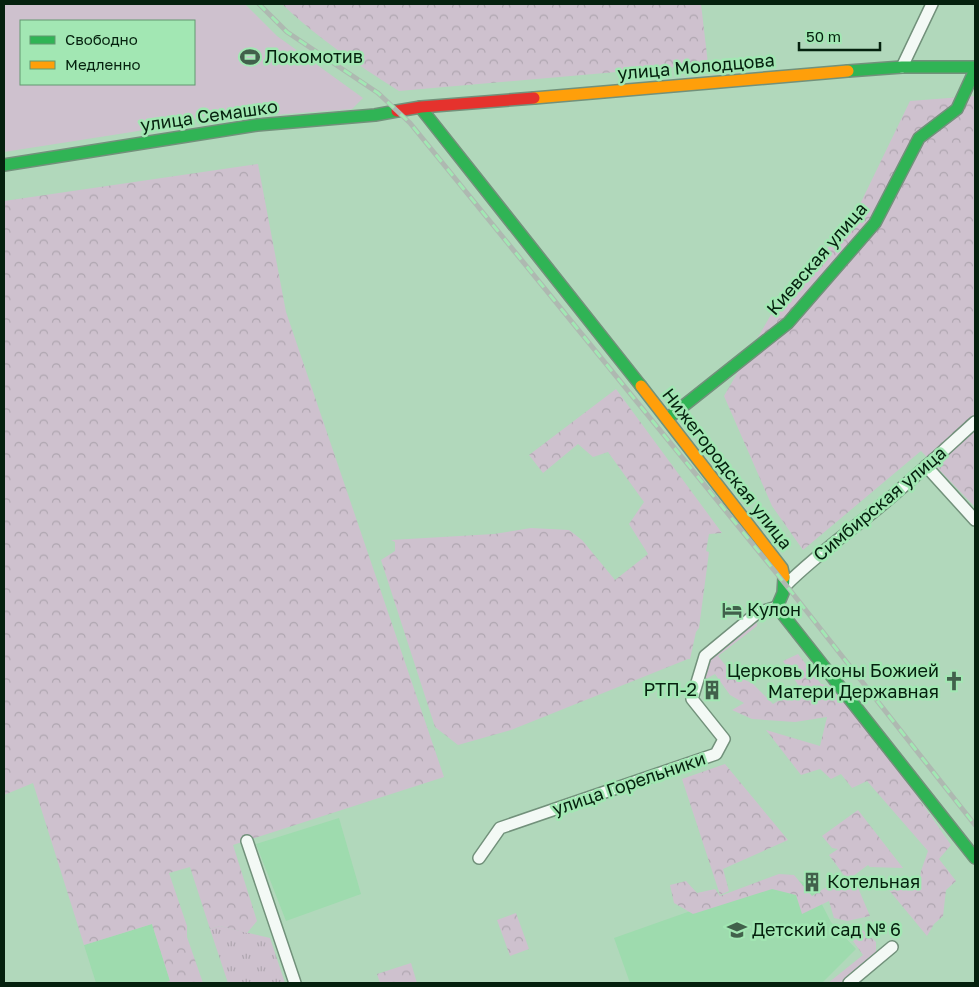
<svg xmlns="http://www.w3.org/2000/svg" width="979" height="987" font-family="'Golos Text',sans-serif">
  <defs>
    <pattern id="grass-tufts" width="24" height="20" patternUnits="userSpaceOnUse" patternTransform="scale(1.25)"><rect width="24" height="20" fill="#cec1ce"/><path d="M3 7l-1-3M5 7V3M7 7l1-3M15 17l-1-3M17 17v-4M19 17l1-3" fill="none" stroke="#afa6b0"/></pattern>
    <pattern id="forest-crowns" width="20" height="18" patternUnits="userSpaceOnUse" patternTransform="scale(1.25)"><rect width="20" height="18" fill="#cec1ce"/><path d="M2 6a3 3 0 1 1 6 0M12 15a3 3 0 1 1 6 0" fill="none" stroke="#afa6b0"/></pattern>
  </defs>
  <rect width="100%" height="100%" fill="#b1d8bb"/>
  <!-- built -->
  <g fill="#9edbae">
    <path d="M339,818L361,894L286,921L256,844Z"/>
    <path d="M787,877L803,882L812,892L817,895L831,922L856,949L822,983H630L614,938Z"/>
    <path d="M152,924L170,981L164,983H96L84,945Z"/>
  </g>
  <!-- grass -->
  <path fill="url(#grass-tufts)" d="M220,926L270,938L285,983H228L210,929Z"/>
  <!-- forest -->
  <g fill="url(#forest-crowns)">
    <path d="M282,4H701L708,64L399,91C358,65 317,38 282,4Z"/>
    <path d="M975,96V507L921,451L803,550L772,506L724,396L784,292L849,227L910,101Z"/>
    <path d="M258,164L286,312L444,777L233,845L257,921L247,933L220,926L210,929L190,867L169,873L187,926V937L203,983H164L170,981L152,924L84,945L33,783L4,795V201Z"/>
    <path d="M616,389L722,533L709,534L706,551L709,552L699,628L696,632L690,659H688L511,730L458,745L435,727L381,560L395,551V542L391,540L494,534L531,528L569,530L582,540L615,580L648,554L629,524L644,502L608,452L593,457L578,444L543,473L529,455Z"/>
    <path d="M756,618L757,626L718,656L734,676L752,683L773,704L800,688L783,661L798,654L821,684L832,686L912,789L951,845L939,859L956,881L946,890L943,916L934,924L927,936L884,884L920,888V884L917,880L920,878L921,871L928,851L867,781L852,788L841,774L831,779L820,769L801,775L766,730L820,746L827,717L795,722L752,719L732,710L744,703L730,695L715,674L702,681L709,659Z"/>
    <path d="M725,764L788,840L723,869L729,891L720,895L682,779Z"/>
    <path d="M858,810L903,868L870,867L868,865L849,879L856,883L870,916L847,921L834,918L829,901L802,914L796,895L772,889L693,914L674,903L670,885L686,881L697,893L715,889L720,896L779,874L794,875L812,896L843,877L846,878L829,855L838,849L832,848L822,836Z"/>
    <path d="M516,913L529,949L510,956L497,920Z"/>
    <path d="M860,928L876,942V958L843,983H828L863,955L848,934Z"/>
    <path d="M411,963L417,983H380L377,974Z"/>
  </g>
  <!-- pitch -->
  <path fill="#cec1ce" fill-rule="evenodd" d="M4,4H245L277,36L363,98L352,109L236,118L203,116L190,121L132,132L4,152ZM21,21H194V84H21Z"/>
  <g fill="none" stroke-linecap="round" stroke-linejoin="round">
    <defs>
      <g id="street">
        <path d="M902,67L932,4"/>
        <path d="M926,466L975,520"/>
        <path d="M786,585C814,557 846,534 877,509C911,481 943,451 975,422"/>
        <path d="M247,841L295,983"/>
        <path d="M479,858L500,828L716,754L724,739L692,699L705,656L757,613L777,607"/>
        <path d="M849,983L892,947"/>
      </g>
      <g id="fast">
        <path d="M848,71L902,67H975"/>
        <path d="M420,107L641,386"/>
        <path d="M4,165L257,125L375,115L397,111"/>
        <path d="M667,419L788,323L875,223L919,138L957,109L975,70"/>
        <path d="M784,577L783,593L777,607L975,858"/>
      </g>
      <g id="slow">
        <path d="M534,98L848,71"/>
        <path d="M641,386L782,568L784,577"/>
      </g>
      <path id="jam" d="M397,111L421,107L534,98"/>
    </defs>
    <!-- street casing -->
    <use href="#street" stroke="#72917b" stroke-width="14"/>
    <!-- fast casing -->
    <use href="#fast" stroke="#72917b" stroke-width="14"/>
    <!-- slow casing -->
    <use href="#slow" stroke="#72917b" stroke-width="14"/>
    <!-- jam casing -->
    <use href="#jam" stroke="#72917b" stroke-width="14"/>
    <!-- street -->
    <use href="#street" stroke="#f3f9f5" stroke-width="11"/>
    <!-- fast -->
    <use href="#fast" stroke="#30b455" stroke-width="11"/>
    <!-- slow -->
    <use href="#slow" stroke="#ff9f0a" stroke-width="11"/>
    <!-- jam -->
    <use href="#jam" stroke="#e5322d" stroke-width="11"/>
    <defs>
      <path id="rail" d="M259,4L287,32L378,93L410,123L786,585L975,825"/>
    </defs>
    <!-- rail casing -->
    <use href="#rail" stroke="#aeb9b1" stroke-width="5"/>
    <!-- rail -->
    <use href="#rail" stroke="#a2e7b3" stroke-width="3" stroke-dasharray="9" stroke-linecap="butt"/>
  </g>
  <!-- icons -->
  <defs>
    <symbol id="stadium-bare" viewBox="-9 -9 18 18"><path d="M0-5a6.5 5 0 1 0 0 10a6.5 5 0 1 0 0-10ZM-3.5-1.8h7v3.6h-7Z" fill="#41614b" stroke="#a2e7b3" stroke-width="2.5" paint-order="stroke"/></symbol>
    <symbol id="hotel-bare" viewBox="-9 -9 18 18"><path d="M-6-4.5h1.5V1H6V5H4.5V3h-9V5H-6ZM-4 0a1.8 1.8 0 1 1 3.6 0ZM.5 0V-2.5h3Q6-2.5 6 0Z" fill="#41614b" stroke="#a2e7b3" stroke-width="2.5" paint-order="stroke"/></symbol>
    <symbol id="church-bare" viewBox="-9 -9 18 18"><path d="M-1.2-6h2.4v3.5h3.3v2.4h-3.3V6h-2.4V-.1h-3.3v-2.4h3.3Z" fill="#41614b" stroke="#a2e7b3" stroke-width="2.5" paint-order="stroke"/></symbol>
    <symbol id="building-bare" viewBox="-9 -9 18 18"><path d="M-4-6H4V6H1V3H-1V6H-4ZM-2.5-4.3h1.7v1.8h-1.7ZM.8-4.3h1.7v1.8H.8ZM-2.5-1h1.7V.8h-1.7ZM.8-1h1.7V.8H.8Z" fill="#41614b" stroke="#a2e7b3" stroke-width="2.5" paint-order="stroke"/></symbol>
    <symbol id="school-bare" viewBox="-9 -9 18 18"><path d="M0-5L7-2L0 1L-7-2ZM-4 1L0 2.5L4 1V4Q0 6-4 4Z" fill="#41614b" stroke="#a2e7b3" stroke-width="2.5" paint-order="stroke"/></symbol>
  </defs>
  <g fill-rule="evenodd">
    <use href="#stadium-bare" x="236" y="43" width="28" height="28"/>
    <use href="#hotel-bare" x="718" y="596" width="28" height="28"/>
    <use href="#church-bare" x="940" y="667" width="28" height="28"/>
    <use href="#building-bare" x="698" y="676" width="28" height="28"/>
    <use href="#building-bare" x="798" y="868" width="28" height="28"/>
    <use href="#school-bare" x="723" y="916" width="28" height="28"/>
  </g>
  <g text-anchor="middle" stroke-width="5" stroke-linejoin="round" paint-order="stroke">
    <!-- poi labels -->
    <g font-size="18" fill="#05210e" stroke="#a2e7b3" text-anchor="start">
      <text x="265" y="63">Локомотив</text>
      <text x="747" y="616">Кулон</text>
      <text x="939" y="677" text-anchor="end">Церковь Иконы Божией<tspan x="939" dy="21">Матери Державная</tspan></text>
      <text x="697" y="696" text-anchor="end">РТП-2</text>
      <text x="827" y="888">Котельная</text>
      <text x="752" y="936">Детский сад № 6</text>
    </g>
    <!-- street labels -->
    <g font-size="18" fill="#05210e" stroke="#a2e7b3">
      <text transform="translate(696 67) rotate(-5)" y="6">улица Молодцова</text>
      <text transform="translate(209 116) rotate(-8)" y="6">улица Семашко</text>
      <text transform="translate(817 259) rotate(-49)" y="6">Киевская улица</text>
      <text transform="translate(727 469) rotate(52)" y="6">Нижегородская улица</text>
      <text transform="translate(880 504) rotate(-40)" y="6">Симбирская улица</text>
      <text transform="translate(629 784) rotate(-19)" y="6">улица Горельники</text>
    </g>
  </g>
  <!-- border -->
  <rect width="979" height="987" fill="none" stroke="#05210e" stroke-width="10"/>
  <!-- legend -->
  <rect x="20" y="20" width="175" height="65" fill="#a2e7b3" stroke="#639871"/>
  <rect x="30" y="36" width="25" height="8" fill="#30b455" stroke="#639871"/>
  <text x="65" y="45" font-size="15" fill="#05210e">Свободно</text>
  <rect x="30" y="61" width="25" height="8" fill="#ff9f0a" stroke="#639871"/>
  <text x="65" y="70" font-size="15" fill="#05210e">Медленно</text>
  <!-- scale -->
  <path d="M799 42v8h81v-8" fill="none" stroke="#05210e" stroke-width="2.5"/>
  <text x="806" y="42" font-size="15" fill="#05210e" stroke="#a2e7b3" stroke-width="4" paint-order="stroke">50 m</text>
</svg>
